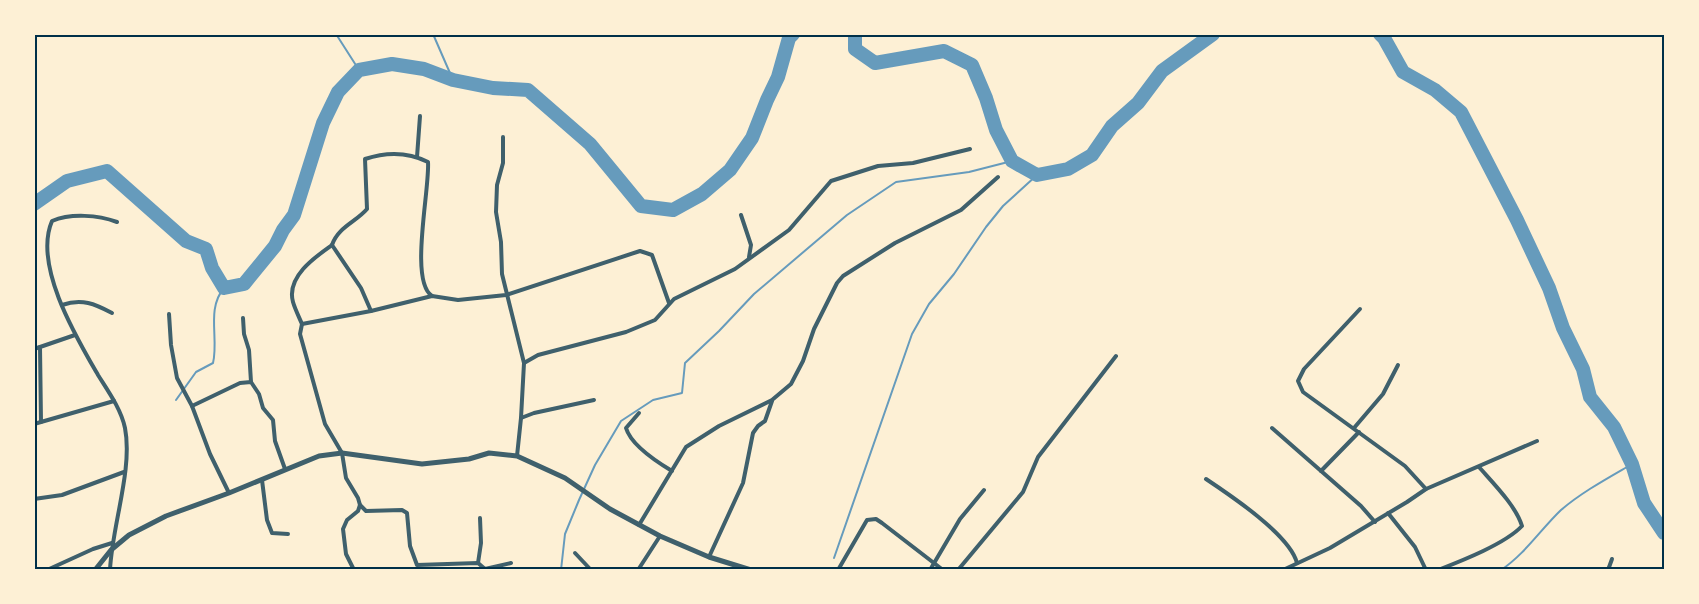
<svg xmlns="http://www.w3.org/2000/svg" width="1699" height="604" font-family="'Roboto Serif',serif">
  <rect width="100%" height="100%" fill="#fdf0d5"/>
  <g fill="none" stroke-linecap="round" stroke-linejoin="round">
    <!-- stream -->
    <g stroke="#669bbc" stroke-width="2">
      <path d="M336,34L359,70"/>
      <path d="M433,34L453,80"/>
      <path d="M176,400L196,372L213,363C219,339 206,309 224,288"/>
      <path d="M834,558L912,334L929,304L954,274L986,227L1003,206L1037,175"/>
      <path d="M561,570L565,534L579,500L595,465L621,421L653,400L682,393L685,363L719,331L754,294L847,215L896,182L969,172L1012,161"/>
      <path d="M1501,570C1525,554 1541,529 1561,510C1582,492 1608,478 1632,464"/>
    </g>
    <!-- river -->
    <g stroke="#669bbc" stroke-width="14">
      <path d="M855,34V49L875,63L944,51L972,65L986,98L996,130L1012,161L1037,175L1068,169L1092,155L1112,126L1138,103L1162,71L1213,34"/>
      <path d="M1380,34L1384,38L1403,72L1435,90L1461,112L1517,220L1549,288L1563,328L1583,369L1590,397L1614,427L1632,464L1644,503L1664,533"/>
      <path d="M34,204L67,181L107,171L186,241L206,249L212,268L224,288L244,284L275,246L283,230L294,215L323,123L338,92L359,70L392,64L424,69L453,80L493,88L528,90L590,144L641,206L673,210L702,194L730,170L752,138L767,100L778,77L789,38L793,34"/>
    </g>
    <!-- minor -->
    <g stroke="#3f606c" stroke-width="4">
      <path d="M503,137V163L497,185L496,212L501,242L502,274L524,363L521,418L517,456"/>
      <path d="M417,157L420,116"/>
      <path d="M741,215L751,245L749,257"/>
      <path d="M62,305C82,298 95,304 112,313"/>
      <path d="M1360,309L1304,369L1298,381L1303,392L1405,466L1426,489"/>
      <path d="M371,311L361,288L332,245C338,227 356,222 367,209L365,159C386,152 408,152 428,162C430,189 409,281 432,296"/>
      <path d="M169,314L171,345L177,378L192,406L210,454L229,493"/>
      <path d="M243,318L244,334L249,350L251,382"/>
      <path d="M302,324C299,317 295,309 293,302C286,277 315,257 332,245"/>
      <path d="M34,349L40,347"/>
      <path d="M524,363L538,355L626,332L655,320L674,299L735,269L789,230L831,181L878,166L913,163L970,149"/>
      <path d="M192,406L240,383L251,382L259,394L263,408L273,420L275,441L285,469"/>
      <path d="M639,413L626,428C631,445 657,462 672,471"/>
      <path d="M521,418L534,413L594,400"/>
      <path d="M41,422L40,347L75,335"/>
      <path d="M34,424L114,401"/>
      <path d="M1272,428L1361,506L1375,522"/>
      <path d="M1354,428L1383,394L1398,365"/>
      <path d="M1321,471L1359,432"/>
      <path d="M1206,479C1230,495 1290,535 1297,563"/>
      <path d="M262,480L267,520L272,533L288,534"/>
      <path d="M34,499L62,495L124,472"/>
      <path d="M360,505L366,511L402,510L407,513L410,546L417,565L478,563L485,569L511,563"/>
      <path d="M1388,513L1415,547L1426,570"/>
      <path d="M639,525L686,447L719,426L772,400L791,384L803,361L814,329L837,283L843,276L895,243L961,210L998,177"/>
      <path d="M575,553L591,570"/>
      <path d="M709,557L743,483L753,433L758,426L765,421L772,401"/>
      <path d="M478,563L481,543L480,518"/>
      <path d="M47,570L93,549L112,543"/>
      <path d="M110,570C112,526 133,469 125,428C121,409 108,391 98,375C76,337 33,265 52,221C71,213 98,215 117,222"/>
      <path d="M354,570L346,554L343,529L347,520L358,511L360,505L358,498L346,478L342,453L325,424L300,334L302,324L371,311L432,296L458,300L506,295L640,251L652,255L669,303"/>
      <path d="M638,570L660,536"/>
      <path d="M838,570L867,520L876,519L882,523L943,570"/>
      <path d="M930,570L960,519L984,490"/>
      <path d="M958,570L1023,492L1038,457L1116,356"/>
      <path d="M1283,570L1330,548L1407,502L1426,489L1537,441"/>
      <path d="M1438,570C1461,561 1505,544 1522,526C1516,506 1493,483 1479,467"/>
      <path d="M1608,570L1612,559"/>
    </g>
    <!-- tertiary -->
    <path stroke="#3f606c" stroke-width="5" d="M95,570L111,550L129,535L166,516L229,493L319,456L342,453L422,464L469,459L489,453L517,456L565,478L610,509L660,536L709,557L751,570"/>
  </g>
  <!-- border -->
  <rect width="1699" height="604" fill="none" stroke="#fdf0d5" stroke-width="72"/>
  <rect x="36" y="36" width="1627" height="532" fill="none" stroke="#003049" stroke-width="2"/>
</svg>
